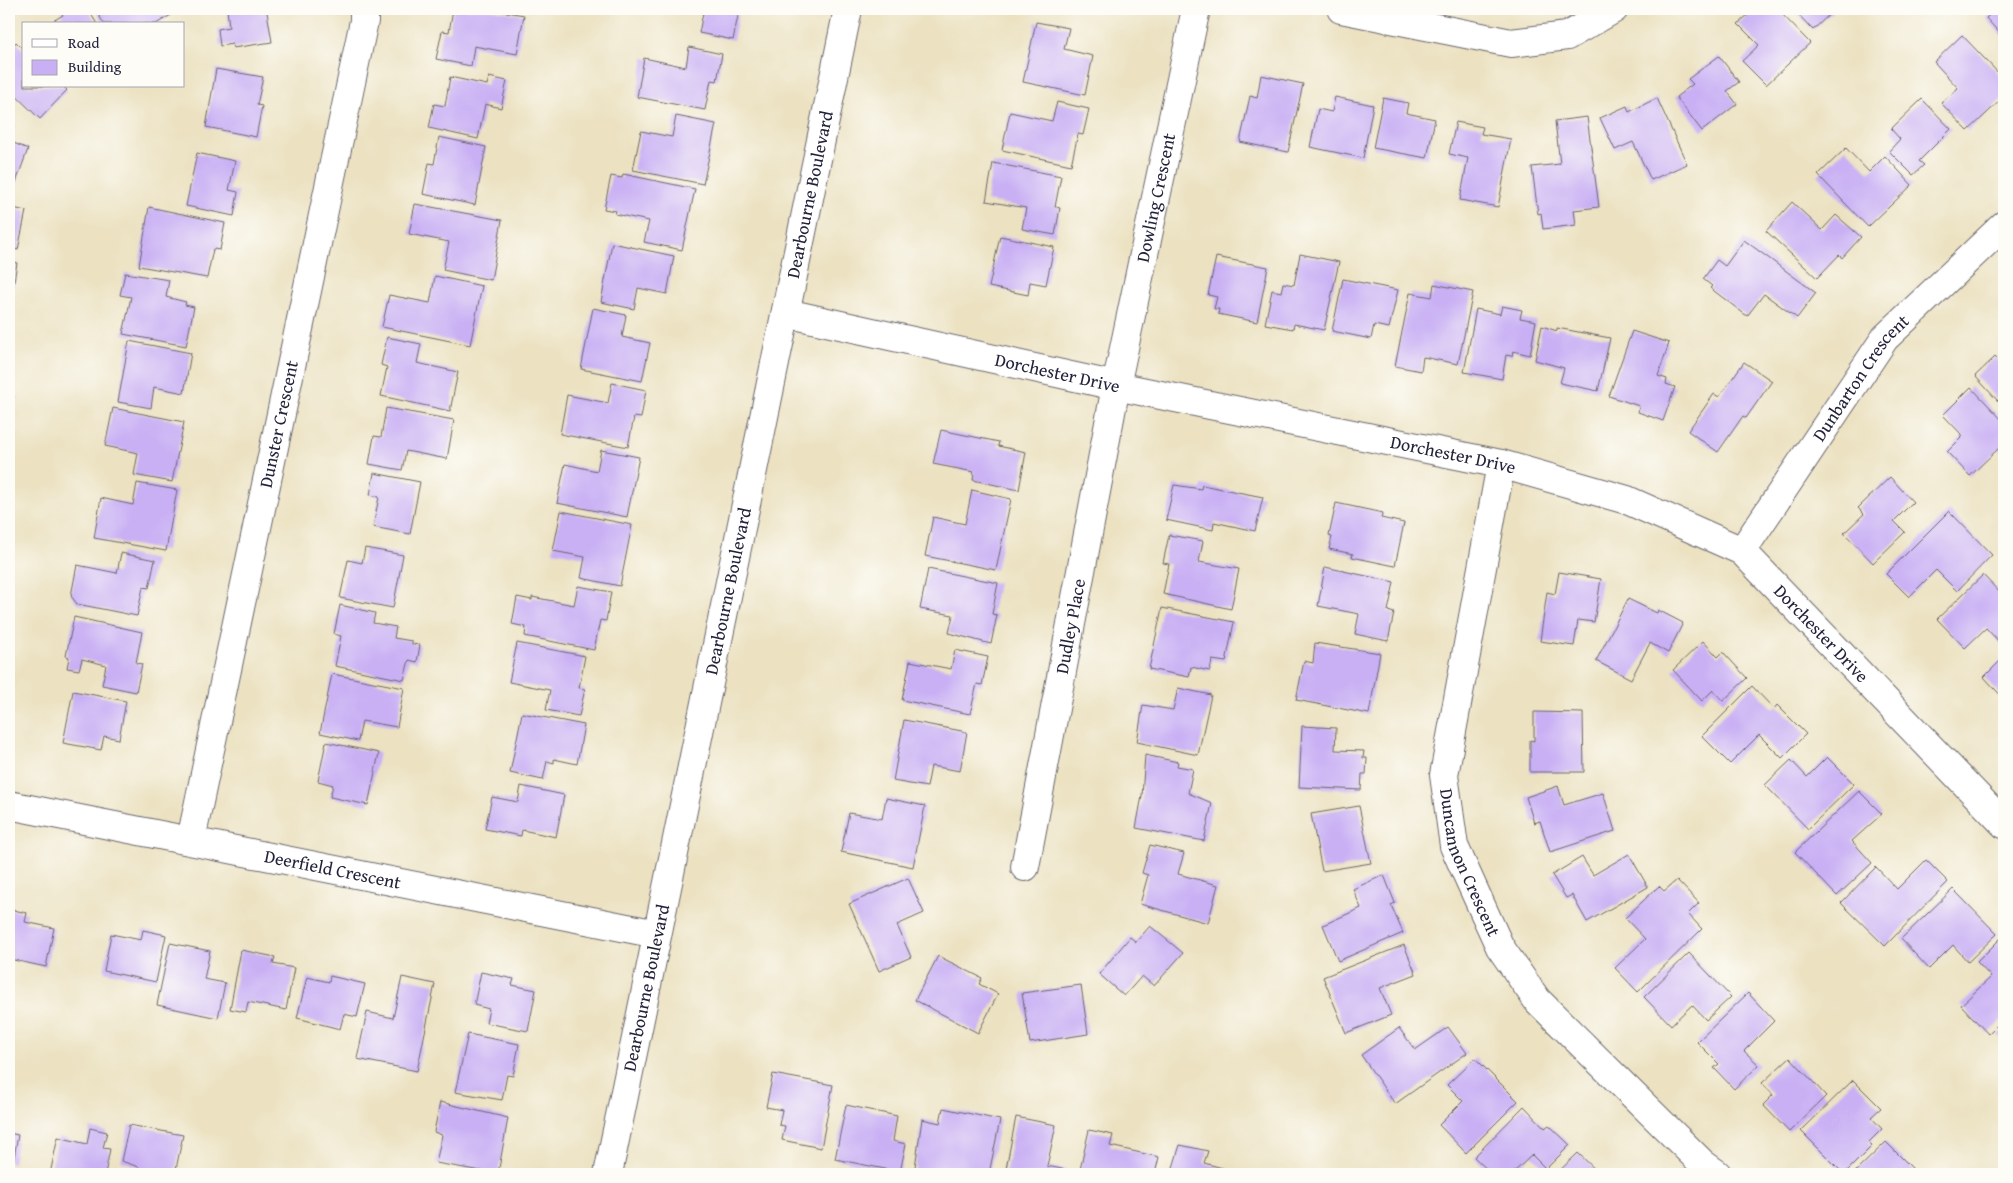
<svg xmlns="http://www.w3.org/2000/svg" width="2013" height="1183" font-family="'Gentium Book Plus',serif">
  <rect width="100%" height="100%" fill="#fdfcf7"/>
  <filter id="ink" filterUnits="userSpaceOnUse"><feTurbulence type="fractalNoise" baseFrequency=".02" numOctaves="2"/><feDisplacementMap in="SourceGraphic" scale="10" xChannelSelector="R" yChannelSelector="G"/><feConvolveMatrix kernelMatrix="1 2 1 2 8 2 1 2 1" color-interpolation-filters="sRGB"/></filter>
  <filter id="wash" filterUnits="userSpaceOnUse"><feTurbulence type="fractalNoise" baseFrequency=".0096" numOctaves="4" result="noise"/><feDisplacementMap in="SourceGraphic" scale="20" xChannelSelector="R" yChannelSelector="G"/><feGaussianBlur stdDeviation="1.12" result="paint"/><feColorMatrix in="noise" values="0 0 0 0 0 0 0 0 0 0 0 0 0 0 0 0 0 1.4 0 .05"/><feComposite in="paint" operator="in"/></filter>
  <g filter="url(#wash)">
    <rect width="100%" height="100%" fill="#ece2c2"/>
    <g id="blocks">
      <!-- building -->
      <g fill="#c9b0f4">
        <path d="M60,9H88L97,24H48L63,15Z"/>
        <path d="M95,9H174L176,12L156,24H104Z"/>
        <path d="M227,9H276L267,12L272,42L233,48L232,44L220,46L218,29L229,27Z"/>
        <path d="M453,9H489L524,15L517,54L474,46L471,66L436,59L442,31L449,32Z"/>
        <path d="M686,9H733L739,11L733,40L699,33L703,13Z"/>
        <path d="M1754,9H1777L1810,43L1766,85L1742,61L1759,45L1738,24Z"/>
        <path d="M1793,9H1835L1813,30Z"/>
        <path d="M1996,9H2004V38L1986,18Z"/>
        <path d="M1036,22L1069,28L1064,49L1093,56L1085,95L1023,82Z"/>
        <path d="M1962,35L2004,79V97L1968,131L1941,103L1958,88L1934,62Z"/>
        <path d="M16,42L24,50V86H63L67,90L40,119L10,90L9,92V50Z"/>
        <path d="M689,47L722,54L717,81L711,80L705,110L637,97L644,58L686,67Z"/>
        <path d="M1719,56L1739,82L1727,91L1737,104L1702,131L1676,97L1693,84L1688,79Z"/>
        <path d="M216,69L263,77L257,105L262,106L256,137L206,127Z"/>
        <path d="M1261,75L1303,84L1288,152L1240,142L1250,96L1257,98Z"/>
        <path d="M450,77L487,85L489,77L507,81L501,108L485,104L478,139L429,128L434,104L445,106Z"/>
        <path d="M1335,97L1373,105L1363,158L1310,147L1318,109L1332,112Z"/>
        <path d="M1383,98L1408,103L1406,113L1435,119L1427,158L1373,148Z"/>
        <path d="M1657,98L1687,164L1651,180L1633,142L1615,150L1600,118L1627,106L1629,112Z"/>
        <path d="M1922,99L1951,129L1919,161L1924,165L1913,175L1889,151L1900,139L1891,129Z"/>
        <path d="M1057,102L1089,109L1083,135L1078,134L1071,165L1002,150L1010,112L1052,121Z"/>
        <path d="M676,116L716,124L703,184L633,170L641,131L672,137Z"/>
        <path d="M1587,117L1599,207L1574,210L1576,225L1543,229L1541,213L1538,214L1532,167L1560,164L1555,121Z"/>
        <path d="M9,122L15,124L9,141L28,149L15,185L9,183Z"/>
        <path d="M1456,122L1483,127L1481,134L1511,139L1498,207L1460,200L1468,158L1449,154Z"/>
        <path d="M439,137L486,147L475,205L423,194L429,163L434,164Z"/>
        <path d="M1846,148L1869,172L1885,156L1912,185L1868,227L1818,175Z"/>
        <path d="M197,153L235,161L229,190L238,192L234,216L186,206Z"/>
        <path d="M993,163L1061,176L1055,207L1060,208L1055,235L1022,229L1026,208L986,201Z"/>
        <path d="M623,174L695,189L682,250L644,242L649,221L615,214L616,211L604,209L611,176L622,178Z"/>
        <path d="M1792,202L1822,230L1836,215L1861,237L1842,258L1839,255L1817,278L1766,231Z"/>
        <path d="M415,204L502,220L491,280L443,270L449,242L409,234Z"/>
        <path d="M9,207L26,211L18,250L9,248Z"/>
        <path d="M149,207L225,223L220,250L213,249L207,278L139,266Z"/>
        <path d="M1000,236L1054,247L1046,285L1030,282L1028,295L989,287Z"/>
        <path d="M1744,240L1816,293L1797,318L1764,294L1747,316L1710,288L1712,286L1703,279L1717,260L1725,266Z"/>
        <path d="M612,243L674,256L667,294L638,288L634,309L601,302Z"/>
        <path d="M1300,254L1339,262L1324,330L1294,324L1293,329L1265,324L1272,290L1281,292L1283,283L1294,285Z"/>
        <path d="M1216,257L1268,267L1257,322L1218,314L1219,309H1214L1217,297L1208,295Z"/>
        <path d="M9,261L17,263L13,288H9Z"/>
        <path d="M125,273L169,280L166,297L186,302L185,305L194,307L186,346L123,334L131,297L120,295Z"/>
        <path d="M435,276L482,286L470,345L382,327L389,295L430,303Z"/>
        <path d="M1343,279L1398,290L1389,328L1374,325L1371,339L1332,331Z"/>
        <path d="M1434,284L1473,292L1458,364L1423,357L1421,371L1395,366L1410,293L1432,297Z"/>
        <path d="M1502,306L1522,310L1520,318L1536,321L1530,355L1513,351L1512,356L1506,355L1502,379L1464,372L1476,309L1500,314Z"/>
        <path d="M593,308L626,315L622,337L650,343L642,381L581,369Z"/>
        <path d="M1542,326L1557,331V328L1610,338L1598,391L1560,383L1564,368L1535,360Z"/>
        <path d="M1632,331L1669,343L1658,376L1667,379L1666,384L1675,387L1663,421L1638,412L1639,406L1609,396Z"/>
        <path d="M387,337L421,344L417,363L458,372L450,411L381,396L387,367L381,365Z"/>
        <path d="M129,341L191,353L184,393L154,387L151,408L118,402Z"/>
        <path d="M2004,356V395L1998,401L1975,376L1995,357L1999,361Z"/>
        <path d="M1744,362L1772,381L1746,418L1743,416L1718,452L1688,431L1714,394L1719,397Z"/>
        <path d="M612,383L646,390L641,418L634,417L628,447L560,434L567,395L608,403Z"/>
        <path d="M1971,387L2004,422V454L1999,448L1970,476L1947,452L1963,436L1943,415Z"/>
        <path d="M9,395L14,396L10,416H9Z"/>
        <path d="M113,408L184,422L172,482L134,475L138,453L105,446Z"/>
        <path d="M386,408L454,420L447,459L406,451L402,470L369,464L374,436L381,437Z"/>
        <path d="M941,430L999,442L998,446L1026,452L1019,490L973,480L974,472L933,464Z"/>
        <path d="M601,450L639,457L627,517L557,503L565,464L597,471Z"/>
        <path d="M374,473L420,482L410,534L373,527L379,497L370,495Z"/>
        <path d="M1890,477L1913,502L1894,521L1905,532L1873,563L1844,533L1864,514L1858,508Z"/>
        <path d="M137,483L177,490L166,551L94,538L101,498L133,505Z"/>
        <path d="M1174,485L1201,489L1202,485L1263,497L1255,531L1214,522L1213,530L1166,520Z"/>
        <path d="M972,490L1011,499L996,570L925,556L933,517L965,524Z"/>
        <path d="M1336,503L1383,513L1381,518L1404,523L1395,566L1352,557L1353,554L1329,549L1332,537L1329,536Z"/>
        <path d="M561,511L632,525L620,586L581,578L585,557L553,551Z"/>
        <path d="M1949,511L1992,555L1957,591L1936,570L1909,597L1886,574Z"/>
        <path d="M1169,535L1203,541L1199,562L1239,569L1231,609L1163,594L1169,564L1163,563Z"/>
        <path d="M365,548L403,555L393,608L340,598L348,560L362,563Z"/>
        <path d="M121,553L155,560L149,588L143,587L137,616L77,604L71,596L77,565L117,573Z"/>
        <path d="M1325,567L1394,582L1388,611L1394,613L1388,641L1355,634L1359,614L1318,606Z"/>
        <path d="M928,569L998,583L992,614L997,615L991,644L949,633L953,615L920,609Z"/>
        <path d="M1559,572L1601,579L1594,622L1578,620L1574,646L1540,641L1547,592L1555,594Z"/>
        <path d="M1983,575L2004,597V640L2001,644L1986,628L1965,648L1937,619Z"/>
        <path d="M578,586L611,592L606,621L600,620L594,650L525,636L526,627L512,624L517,597L532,600V597L574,605Z"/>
        <path d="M1628,599L1657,613L1658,610L1683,623L1668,653L1650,643L1631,679L1596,661Z"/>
        <path d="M340,605L375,613L373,623L396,627L394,638L412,641V644L420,645L417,662L409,660L404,680L335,666L341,636L334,634Z"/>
        <path d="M1162,608L1234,622L1226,662L1212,660L1210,671L1191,667L1189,677L1149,669Z"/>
        <path d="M74,617L142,632L136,663L142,664L136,692L102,685L106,665L82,659L79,670L67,668L69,657L66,656Z"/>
        <path d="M1703,641L1718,657L1723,652L1747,678L1723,701L1713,690L1702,701L1673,670Z"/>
        <path d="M517,643L585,656L579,688L585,689L579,716L546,710L550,690L509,682Z"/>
        <path d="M1315,643L1380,653L1369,714L1296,700L1304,661L1313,663Z"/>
        <path d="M955,650L988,657L982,685L977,684L970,714L902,700L910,661L951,669Z"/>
        <path d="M2004,657V699L1984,677Z"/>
        <path d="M332,674L404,688L397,727L362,721L358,741L320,733Z"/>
        <path d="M1752,686L1774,709L1777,705L1806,734L1782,758L1759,735L1730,764L1702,736Z"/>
        <path d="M1178,688L1211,695L1198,755L1137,742L1143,705L1173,710Z"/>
        <path d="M73,691L126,701L119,739L104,736L101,750L63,743Z"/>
        <path d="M1534,712L1583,713L1584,772H1530V740L1534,741Z"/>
        <path d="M522,713L584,725L577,764L554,759V763L547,761L543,780L510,773Z"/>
        <path d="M904,720L967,732L960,771L931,766L927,787L893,781Z"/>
        <path d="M1302,726L1336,728L1335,750L1364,751L1363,758H1367L1366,774H1362L1361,790L1299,787Z"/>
        <path d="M326,742L379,753L368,805L330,797L333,785L318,781Z"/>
        <path d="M1145,755L1178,762L1177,766L1193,769L1188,793L1212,803L1204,841L1136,828L1142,796Z"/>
        <path d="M1827,757L1854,784L1808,829L1765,785L1791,760L1807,777Z"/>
        <path d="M521,786L564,795L556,837L522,830L521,836L485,829L492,797L518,802Z"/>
        <path d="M1558,786L1564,805L1603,793L1615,831L1550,852L1540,821L1534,823L1526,797Z"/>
        <path d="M1859,791L1882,814L1852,841L1872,863L1837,896L1795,852Z"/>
        <path d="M886,798L925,806L913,867L841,852L849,813L882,819Z"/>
        <path d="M1359,806L1371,863L1322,871L1311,814Z"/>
        <path d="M1150,845L1184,853L1178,874L1218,885L1208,923L1140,904L1148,875L1142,873Z"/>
        <path d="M1629,854L1648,887L1587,922L1572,895L1566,898L1552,875L1582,857L1593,875Z"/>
        <path d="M1926,860L1948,882L1885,946L1841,903L1876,867L1897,889Z"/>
        <path d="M1384,875L1395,903L1391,905L1403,933L1338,961L1323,925L1361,908L1353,889Z"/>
        <path d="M908,878L924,913L897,925L911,957L879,971L849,904Z"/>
        <path d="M1677,880L1699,903L1688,914L1702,929L1638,992L1615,968L1645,939L1625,918L1659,886L1664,891Z"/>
        <path d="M1953,889L1997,934L1968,962L1953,945L1929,969L1901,939Z"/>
        <path d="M9,909L27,913L25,922L54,928L46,967L9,959Z"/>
        <path d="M1150,926L1183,953L1154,986L1142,976L1124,996L1099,974L1130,937L1136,942Z"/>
        <path d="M143,930L166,935L156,982L104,971L111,934L141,940Z"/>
        <path d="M2001,938L2004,941V1018L1988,1034L1961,1005L1991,977L1977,962Z"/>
        <path d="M170,943L210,951L204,979L225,983L218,1018L157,1005Z"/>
        <path d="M1404,945L1416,974L1380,988L1391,1015L1346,1033L1323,977Z"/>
        <path d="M241,950L275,957L273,964L294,968L286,1010L248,1002L246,1012L230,1009Z"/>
        <path d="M1689,953L1731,997L1706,1020L1692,1005L1671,1025L1644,997Z"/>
        <path d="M938,956L982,978L979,984L998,994L978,1033L915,1000Z"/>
        <path d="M481,972L514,979L512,985L536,990L528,1031L486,1023L489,1009L474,1005Z"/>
        <path d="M330,976L365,984L357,1017L344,1014L340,1029L297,1018L307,977L329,982Z"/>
        <path d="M402,977L435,984L417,1071L357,1059L367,1012L393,1018Z"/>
        <path d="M1081,985L1088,1034L1030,1043L1022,993Z"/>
        <path d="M1748,993L1774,1021L1744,1051L1759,1065L1734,1089L1714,1068L1719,1064L1697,1042Z"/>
        <path d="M1448,1027L1467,1053L1395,1104L1361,1055L1399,1028L1415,1050Z"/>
        <path d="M2004,1029V1042L1998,1035Z"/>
        <path d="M468,1034L519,1044L513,1076L507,1075L502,1100L455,1092Z"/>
        <path d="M1790,1057L1826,1096L1789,1132L1763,1105L1773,1095L1762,1083Z"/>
        <path d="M1475,1058L1518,1101L1466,1153L1439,1125L1463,1101L1447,1085Z"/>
        <path d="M773,1074L833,1085L821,1148L782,1140L785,1126L779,1125L782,1110L766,1107Z"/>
        <path d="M1853,1080L1881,1108L1871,1117L1882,1129L1868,1143L1872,1146L1844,1174L1801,1131Z"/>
        <path d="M440,1102L508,1118L498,1174L436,1163L442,1135L434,1132Z"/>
        <path d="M846,1105L897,1116L893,1141L906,1144L900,1172L835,1159Z"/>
        <path d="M1524,1106L1545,1128L1549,1125L1570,1145L1546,1169L1532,1155L1512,1174H1492L1474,1157Z"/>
        <path d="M943,1108L1000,1120L989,1174H914L922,1119L940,1123Z"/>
        <path d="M1016,1117L1056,1125L1047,1166L1067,1170L1066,1174H1005Z"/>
        <path d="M129,1125L183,1135L175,1174H137L139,1167L121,1161Z"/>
        <path d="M90,1128L107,1132L103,1148L110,1149L105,1174H50L58,1137L87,1144Z"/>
        <path d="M1089,1130L1113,1135L1110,1146L1159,1157L1155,1174H1079Z"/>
        <path d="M9,1133L18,1135L13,1163H9Z"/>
        <path d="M1886,1142L1918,1174H1853Z"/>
        <path d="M1180,1145L1208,1151L1204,1163L1234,1171L1233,1174H1171Z"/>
        <path d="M1578,1153L1600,1174H1556Z"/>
      </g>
    </g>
  </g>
  <g filter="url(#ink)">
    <use href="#blocks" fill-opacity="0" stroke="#69656a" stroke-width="1"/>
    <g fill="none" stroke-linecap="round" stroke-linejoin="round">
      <defs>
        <g id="minor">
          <path d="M1341,9L1511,43L1567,36L1614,9"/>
          <path id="s1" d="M786,313L1116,386L1501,464L1627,500L1742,551L2004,824"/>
          <path id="s2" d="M1501,464L1444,775L1454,846L1500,947L1537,1000L1703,1164L1717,1174"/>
          <path id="s3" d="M1742,551L1885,338L2004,225"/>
          <path id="s4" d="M9,805L657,934"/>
          <path id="s5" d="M191,840L364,21V9"/>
          <path id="s6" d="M1025,867L1116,386L1196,9"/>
          <path id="s7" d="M608,1174L848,9"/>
        </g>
      </defs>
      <!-- minor casing -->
      <use href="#minor" stroke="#69656a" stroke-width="30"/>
      <!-- minor -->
      <use href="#minor" stroke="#fff" stroke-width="28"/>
    </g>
  </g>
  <g text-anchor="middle" stroke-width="4" stroke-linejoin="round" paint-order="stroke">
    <!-- street labels -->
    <g font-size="18" fill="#22223b" stroke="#fdfcf7">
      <text dy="6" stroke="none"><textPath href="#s7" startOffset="1000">Dearbourne Boulevard</textPath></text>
      <text dy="6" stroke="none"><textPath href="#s6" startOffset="682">Dowling Crescent</textPath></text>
      <text dy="6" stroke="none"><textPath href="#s1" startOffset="278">Dorchester Drive</textPath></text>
      <text dy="6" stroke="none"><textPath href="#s3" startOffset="210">Dunbarton Crescent</textPath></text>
      <text dy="6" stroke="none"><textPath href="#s5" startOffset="425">Dunster Crescent</textPath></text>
      <text dy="6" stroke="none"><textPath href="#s1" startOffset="682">Dorchester Drive</textPath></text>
      <text dy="6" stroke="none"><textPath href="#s7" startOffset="595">Dearbourne Boulevard</textPath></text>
      <text dy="6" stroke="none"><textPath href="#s6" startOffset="245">Dudley Place</textPath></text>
      <text dy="6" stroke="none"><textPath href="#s1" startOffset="1102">Dorchester Drive</textPath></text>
      <text dy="6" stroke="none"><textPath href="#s2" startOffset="408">Duncannon Crescent</textPath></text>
      <text dy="6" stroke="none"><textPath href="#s4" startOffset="330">Deerfield Crescent</textPath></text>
      <text dy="6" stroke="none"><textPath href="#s7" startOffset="190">Dearbourne Boulevard</textPath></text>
    </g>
  </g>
  <!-- margin -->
  <rect width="2013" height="1183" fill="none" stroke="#fdfcf7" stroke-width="30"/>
  <!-- legend -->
  <rect x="22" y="22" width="162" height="65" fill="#fdfcf7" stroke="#a5a5ac"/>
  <rect x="32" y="39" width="25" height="8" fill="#ffffff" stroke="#a5a5ac"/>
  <text x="68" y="48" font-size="15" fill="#22223b">Road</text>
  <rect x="32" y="60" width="25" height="15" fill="#c9b0f4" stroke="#a5a5ac"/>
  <text x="68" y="72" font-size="15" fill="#22223b">Building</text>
</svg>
